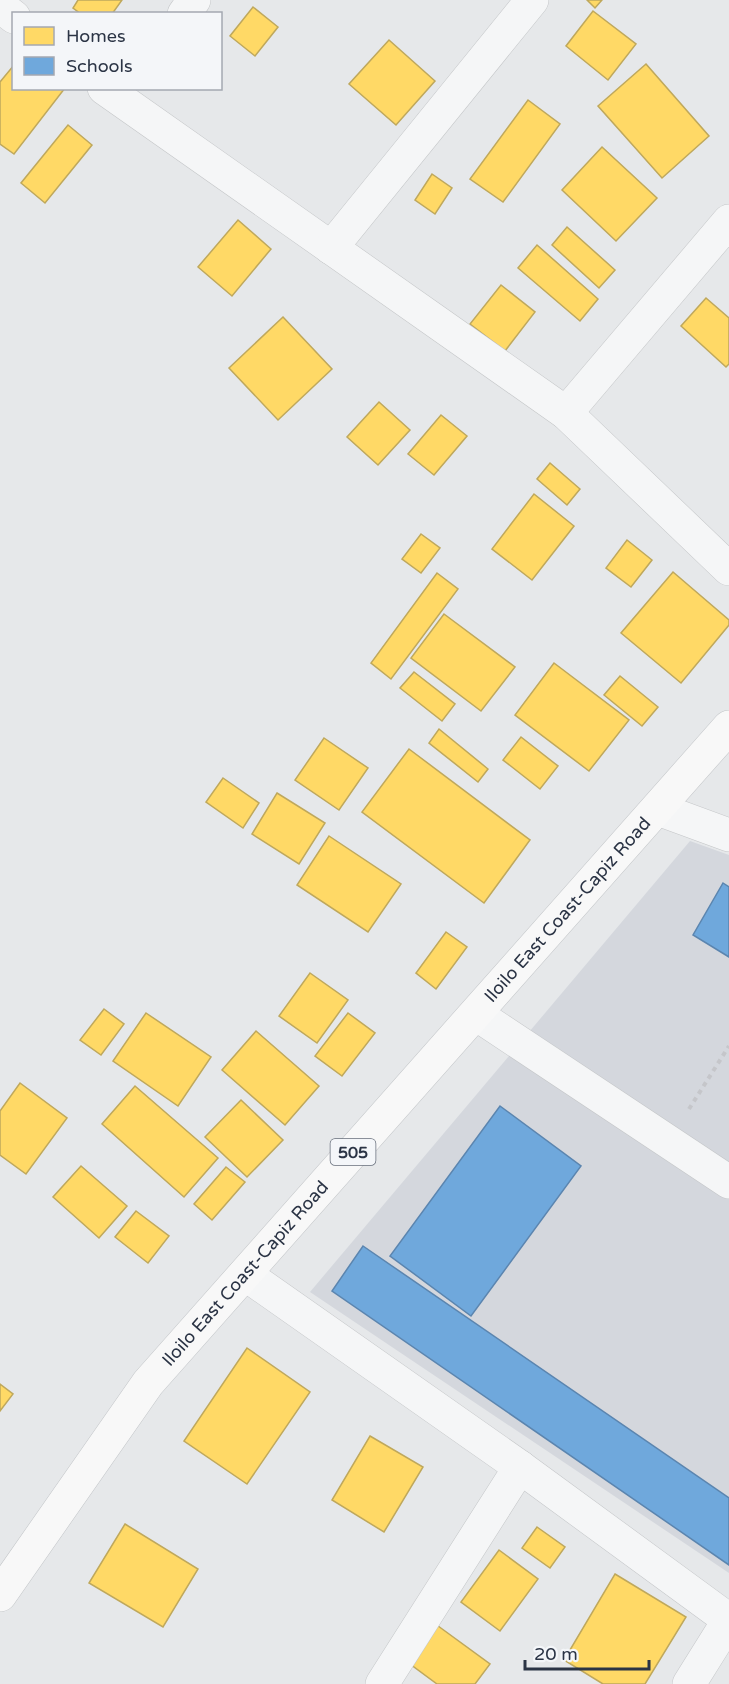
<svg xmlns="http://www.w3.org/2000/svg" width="729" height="1684" font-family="'Varela Round',sans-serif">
  <rect width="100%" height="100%" fill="#e6e8ea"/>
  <!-- built -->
  <path fill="#d4d7dd" d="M690,841L729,855V1573L310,1292Z"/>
  <!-- homes -->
  <g fill="#ffd966" stroke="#bfa85c" stroke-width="1.5">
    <path d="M78,0H122L112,14H81L73,8Z"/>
    <path d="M587,0H602L595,8Z"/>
    <path d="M253,7L278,27L255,56L230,36Z"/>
    <path d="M593,11L636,44L608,80L566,46Z"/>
    <path d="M389,40L435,81L396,125L349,84Z"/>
    <path d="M646,64L709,136L662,178L598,106Z"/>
    <path d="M14,65V88H65L14,154L0,144V82Z"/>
    <path d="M528,100L560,124L503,202L470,179Z"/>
    <path d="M68,125L92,145L45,203L21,183Z"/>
    <path d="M602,147L657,198L616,241L562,190Z"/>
    <path d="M432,174L452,188L435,214L415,200Z"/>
    <path d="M238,220L271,249L232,296L198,267Z"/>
    <path d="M567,227L615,270L599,288L552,245Z"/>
    <path d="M537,245L598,299L580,321L518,268Z"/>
    <path d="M501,285L535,312L505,351L470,324Z"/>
    <path d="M706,298L729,318V364L726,367L681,326Z"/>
    <path d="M283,317L332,369L278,420L229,368Z"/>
    <path d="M379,402L410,430L378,465L347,437Z"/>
    <path d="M441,415L467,436L434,475L408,454Z"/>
    <path d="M550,463L580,489L567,505L537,479Z"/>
    <path d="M534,494L574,526L532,580L492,549Z"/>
    <path d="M421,534L440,548L421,573L402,559Z"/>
    <path d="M627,540L652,560L631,587L606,568Z"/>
    <path d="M673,572L729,620V625L681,683L621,633Z"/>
    <path d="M437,573L458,589L391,679L371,663Z"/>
    <path d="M444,614L515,667L481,711L411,658Z"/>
    <path d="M554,663L629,720L589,771L515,715Z"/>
    <path d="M414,672L455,704L442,721L400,688Z"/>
    <path d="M620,676L658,707L642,726L604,695Z"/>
    <path d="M439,729L488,769L478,782L429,743Z"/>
    <path d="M521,737L558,766L540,789L503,760Z"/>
    <path d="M324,738L368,768L339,810L295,780Z"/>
    <path d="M409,749L530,840L484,903L362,812Z"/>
    <path d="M223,778L259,803L243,828L206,802Z"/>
    <path d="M277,793L325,823L299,864L252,834Z"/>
    <path d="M329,836L401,884L368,932L297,885Z"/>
    <path d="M446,932L467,947L436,989L416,973Z"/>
    <path d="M310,973L348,1000L317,1043L279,1016Z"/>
    <path d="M104,1009L124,1024L101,1055L80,1040Z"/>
    <path d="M146,1013L211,1057L178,1106L113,1061Z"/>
    <path d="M348,1013L375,1033L342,1076L315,1056Z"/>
    <path d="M256,1031L319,1086L285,1125L222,1070Z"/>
    <path d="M20,1083L67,1118L26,1174L0,1155V1111Z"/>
    <path d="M135,1086L218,1158L184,1197L102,1124Z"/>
    <path d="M241,1100L283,1140L247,1177L205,1137Z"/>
    <path d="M81,1166L127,1206L99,1238L53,1197Z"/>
    <path d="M226,1167L245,1182L212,1220L194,1204Z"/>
    <path d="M136,1211L169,1236L148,1263L115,1237Z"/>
    <path d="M247,1348L310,1392L247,1484L184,1441Z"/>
    <path d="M0,1384L13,1394L0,1411Z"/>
    <path d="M370,1436L423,1467L384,1532L332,1500Z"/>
    <path d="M125,1524L198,1569L163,1627L89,1583Z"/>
    <path d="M537,1527L565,1547L550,1568L522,1548Z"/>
    <path d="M499,1550L538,1579L500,1631L461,1602Z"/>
    <path d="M615,1574L686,1617L645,1684H603L564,1660Z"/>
    <path d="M434,1623L490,1664L475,1684H437L406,1661Z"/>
  </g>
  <!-- schools -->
  <g fill="#6fa8dc" stroke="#5b85af" stroke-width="1.5">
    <path d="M723,883L729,887V957L693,935Z"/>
    <path d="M500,1106L581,1166L471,1316L390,1256Z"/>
    <path d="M363,1246L729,1498V1565L332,1291Z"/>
  </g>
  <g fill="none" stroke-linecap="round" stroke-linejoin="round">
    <defs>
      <g id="minor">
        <path d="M0,6L14,17"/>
        <path d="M184,14L194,0"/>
        <path d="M104,88L566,413L729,569"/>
        <path d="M331,248L532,0"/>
        <path d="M566,413L729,221"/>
        <path d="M658,809L729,835"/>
        <path d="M476,1014L729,1182"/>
        <path d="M245,1274L520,1467L382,1684"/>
        <path d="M520,1467L729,1620"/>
        <path d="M689,1684L729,1620"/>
      </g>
      <g id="major">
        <path id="s1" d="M0,1595L148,1383L729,727"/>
      </g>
    </defs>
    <!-- minor casing -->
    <use href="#minor" stroke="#c4c6c8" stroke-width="34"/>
    <!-- major casing -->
    <use href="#major" stroke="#c2c5c8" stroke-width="34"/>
    <!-- path -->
    <path stroke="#c5c6ca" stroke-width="4" stroke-dasharray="4.5 4.5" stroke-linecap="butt" d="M689,1109L729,1046"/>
    <!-- minor -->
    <use href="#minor" stroke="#f5f6f7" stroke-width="33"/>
    <!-- major -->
    <use href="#major" stroke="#f8f8f8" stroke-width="33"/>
  </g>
  <g text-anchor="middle" stroke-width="6" stroke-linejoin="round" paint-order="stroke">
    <!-- shield labels -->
    <rect fill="#f4f6f9" stroke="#676e7b" stroke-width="1.5" x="330.5" y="1139" width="45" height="26" rx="4.5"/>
    <g font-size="16" font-weight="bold" fill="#2b3445">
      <text x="353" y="1158">505</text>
    </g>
    <!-- street labels -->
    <g font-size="18" fill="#2b3445" stroke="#f4f6f9">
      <text dy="6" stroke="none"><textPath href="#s1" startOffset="891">Iloilo East Coast-Capiz Road</textPath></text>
      <text dy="6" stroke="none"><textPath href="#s1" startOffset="405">Iloilo East Coast-Capiz Road</textPath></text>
    </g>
  </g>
  <!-- legend -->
  <rect x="12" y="12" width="210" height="78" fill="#f4f6f9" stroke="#a4a8b1" stroke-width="1.5"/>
  <rect x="24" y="27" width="30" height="18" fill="#ffd966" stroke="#a4a8b1" stroke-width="1.5"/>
  <text x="66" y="42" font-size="18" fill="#2b3445">Homes</text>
  <rect x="24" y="57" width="30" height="18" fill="#6fa8dc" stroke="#a4a8b1" stroke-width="1.5"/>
  <text x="66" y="72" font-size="18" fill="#2b3445">Schools</text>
  <!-- scale -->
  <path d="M525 1660v9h124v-9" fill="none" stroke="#2b3445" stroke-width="3"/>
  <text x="534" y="1660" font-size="18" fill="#2b3445" stroke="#f4f6f9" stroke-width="4.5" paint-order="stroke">20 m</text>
</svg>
